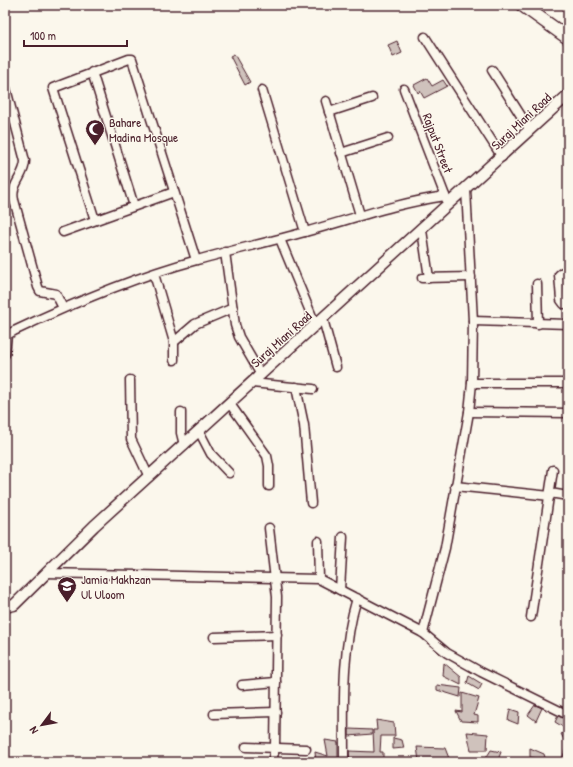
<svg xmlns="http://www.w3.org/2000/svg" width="573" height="767" font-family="'Patrick Hand',sans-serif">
  <rect width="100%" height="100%" fill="#fbf7ec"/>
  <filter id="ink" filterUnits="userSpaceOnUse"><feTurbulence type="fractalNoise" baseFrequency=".025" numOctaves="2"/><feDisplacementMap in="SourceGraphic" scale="8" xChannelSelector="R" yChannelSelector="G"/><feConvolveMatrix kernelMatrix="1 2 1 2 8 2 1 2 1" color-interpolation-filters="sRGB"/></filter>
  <g filter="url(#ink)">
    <!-- building -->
    <g fill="#cfc2bc" stroke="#4a1f2b">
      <path d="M397,41L402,53L393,57L388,45Z"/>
      <path d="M234,54L250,82L245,85L230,56Z"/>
      <path d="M427,78L432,86L443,80L447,86L424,98L420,91L418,93L414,85Z"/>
      <path d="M444,663L461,677V685L443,676Z"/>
      <path d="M469,676L482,684L479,690L467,683Z"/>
      <path d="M437,685L461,688L460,697L437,690Z"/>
      <path d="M462,693L479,698L474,715L478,716V722L461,721L456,711L462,712Z"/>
      <path d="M535,705L542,708L536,721L528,715Z"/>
      <path d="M510,709L519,712L518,724L508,720Z"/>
      <path d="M558,716L568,720V762H561L567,745L561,734L568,730L555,722Z"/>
      <path d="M376,720L394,723L395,736H381L380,752H383V762H350L349,751L374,752L373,730H377Z"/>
      <path d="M349,729L372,730V734L349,736Z"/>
      <path d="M467,732L488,734L487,750H471Z"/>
      <path d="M393,738L402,740L404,748L393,749Z"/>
      <path d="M325,740L338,742V762H316L315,752L328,756Z"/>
      <path d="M417,747L445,748L450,761H419Z"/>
      <path d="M530,748L544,754L546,761L530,757Z"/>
      <path d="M491,750L501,752L498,760L486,758Z"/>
    </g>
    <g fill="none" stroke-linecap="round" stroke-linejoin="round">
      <defs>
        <g id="minor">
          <path d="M425,37L502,157"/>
          <path d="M492,70L530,130"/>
          <path d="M92,72L134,206"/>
          <path d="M5,85L25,161C25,176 10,184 14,200L38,287L40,291L56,294L63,308"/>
          <path d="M404,89L447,201"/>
          <path d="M262,90L305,232"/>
          <path d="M326,101L360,215"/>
          <path d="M329,112L372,98"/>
          <path d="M341,153L388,138"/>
          <path d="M95,220L53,88L129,59H132L196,260"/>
          <path d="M422,230L429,278"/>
          <path d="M63,232L174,192"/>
          <path d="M280,239L316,326"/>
          <path d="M225,252L235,325L239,337L261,375"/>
          <path d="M568,272H563L559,275L561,300L564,304L568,303"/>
          <path d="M154,274L174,342V360"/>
          <path d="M422,278L471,277"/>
          <path d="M537,284L538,324"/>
          <path d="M323,319L336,367"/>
          <path d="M473,321L568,324"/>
          <path d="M174,342L195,324L233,308"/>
          <path d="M5,354L7,335L14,331C73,303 134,277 197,260C233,250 269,242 305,232C352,219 397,203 445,196"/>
          <path d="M130,380L131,439L149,477"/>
          <path d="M252,383L313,389"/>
          <path d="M472,383H568"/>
          <path d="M296,387L304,425L311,503"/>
          <path d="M230,404L267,456L269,466V486"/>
          <path d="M181,412V433L184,445"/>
          <path d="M469,412L568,413"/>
          <path d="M199,431L211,454L229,473"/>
          <path d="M455,486L550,496"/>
          <path d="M550,493L568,496"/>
          <path d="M269,528L277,597L275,748L272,762"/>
          <path d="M318,541L319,579"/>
          <path d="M46,573L319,579L423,633L447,653L481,672L568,715"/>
          <path d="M340,590L343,537"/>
          <path d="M531,617L553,470"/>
          <path d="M423,633L445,548L469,412L472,383L473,321L466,189"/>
          <path d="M214,637L277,635"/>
          <path d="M242,685L276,682"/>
          <path d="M214,714L276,712"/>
          <path d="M246,747L306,749"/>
          <path d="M344,762C344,707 341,651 357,598"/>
        </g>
        <path id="tertiary" d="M5,607L14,605L94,526L568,95"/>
        <path id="secondary" d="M522,5L568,38"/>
      </defs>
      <!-- minor casing -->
      <use href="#minor" stroke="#4a1f2b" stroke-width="11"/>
      <!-- tertiary casing -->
      <use href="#tertiary" stroke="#4a1f2b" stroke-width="13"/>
      <!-- secondary casing -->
      <use href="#secondary" stroke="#4a1f2b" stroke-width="15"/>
      <!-- minor -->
      <use href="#minor" stroke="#fbf7ec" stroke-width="8"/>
      <!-- tertiary -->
      <use href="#tertiary" stroke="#fbf7ec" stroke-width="10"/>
      <!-- secondary -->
      <use href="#secondary" stroke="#fbf7ec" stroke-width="12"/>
    </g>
  </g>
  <!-- icons -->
  <defs>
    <symbol id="mosque-pin" viewBox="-11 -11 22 30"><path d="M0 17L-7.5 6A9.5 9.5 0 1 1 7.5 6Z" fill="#4a1f2b" stroke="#fbf7ec"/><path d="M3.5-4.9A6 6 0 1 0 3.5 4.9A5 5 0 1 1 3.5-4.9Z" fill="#fff"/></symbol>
    <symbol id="school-pin" viewBox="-11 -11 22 30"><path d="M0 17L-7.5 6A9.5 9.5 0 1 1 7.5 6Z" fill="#4a1f2b" stroke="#fbf7ec"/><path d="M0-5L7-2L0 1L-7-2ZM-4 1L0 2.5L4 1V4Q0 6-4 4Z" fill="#fff"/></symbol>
  </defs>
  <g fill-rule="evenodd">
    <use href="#mosque-pin" x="84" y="118" width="22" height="30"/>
    <use href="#school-pin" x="56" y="575" width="22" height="30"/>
  </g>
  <g text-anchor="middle" stroke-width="3" stroke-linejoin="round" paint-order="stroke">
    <!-- street labels -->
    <g font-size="13" fill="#4a1f2b" stroke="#fbf7ec">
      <text transform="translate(521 121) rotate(-43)" y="5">Suraj Miani Road</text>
      <text transform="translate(438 143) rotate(69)" y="5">Rajput Street</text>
      <text transform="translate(281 339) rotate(-42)" y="5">Suraj Miani Road</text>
    </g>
    <!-- poi labels -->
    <g font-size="13" fill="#4a1f2b" stroke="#fbf7ec" text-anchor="start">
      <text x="109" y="127">Bahare<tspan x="109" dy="15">Madina Mosque</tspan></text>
      <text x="81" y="584">Jamia Makhzan<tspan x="81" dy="15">Ul Uloom</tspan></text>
    </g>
  </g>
  <!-- margin -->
  <rect width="573" height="767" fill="none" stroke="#fbf7ec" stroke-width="20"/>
  <rect x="10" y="10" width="553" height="747" fill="none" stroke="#4a1f2b" stroke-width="1.5" filter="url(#ink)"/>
  <!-- north arrow -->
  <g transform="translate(42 725) rotate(238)" stroke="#fbf7ec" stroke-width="3" paint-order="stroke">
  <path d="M0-3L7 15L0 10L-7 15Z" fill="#4a1f2b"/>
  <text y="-6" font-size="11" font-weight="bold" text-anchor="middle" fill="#4a1f2b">N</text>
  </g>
  <!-- scale -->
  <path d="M24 40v6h103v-6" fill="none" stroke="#4a1f2b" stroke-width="2"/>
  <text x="30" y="40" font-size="12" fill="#4a1f2b" stroke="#fbf7ec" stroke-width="3" paint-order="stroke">100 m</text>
</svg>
